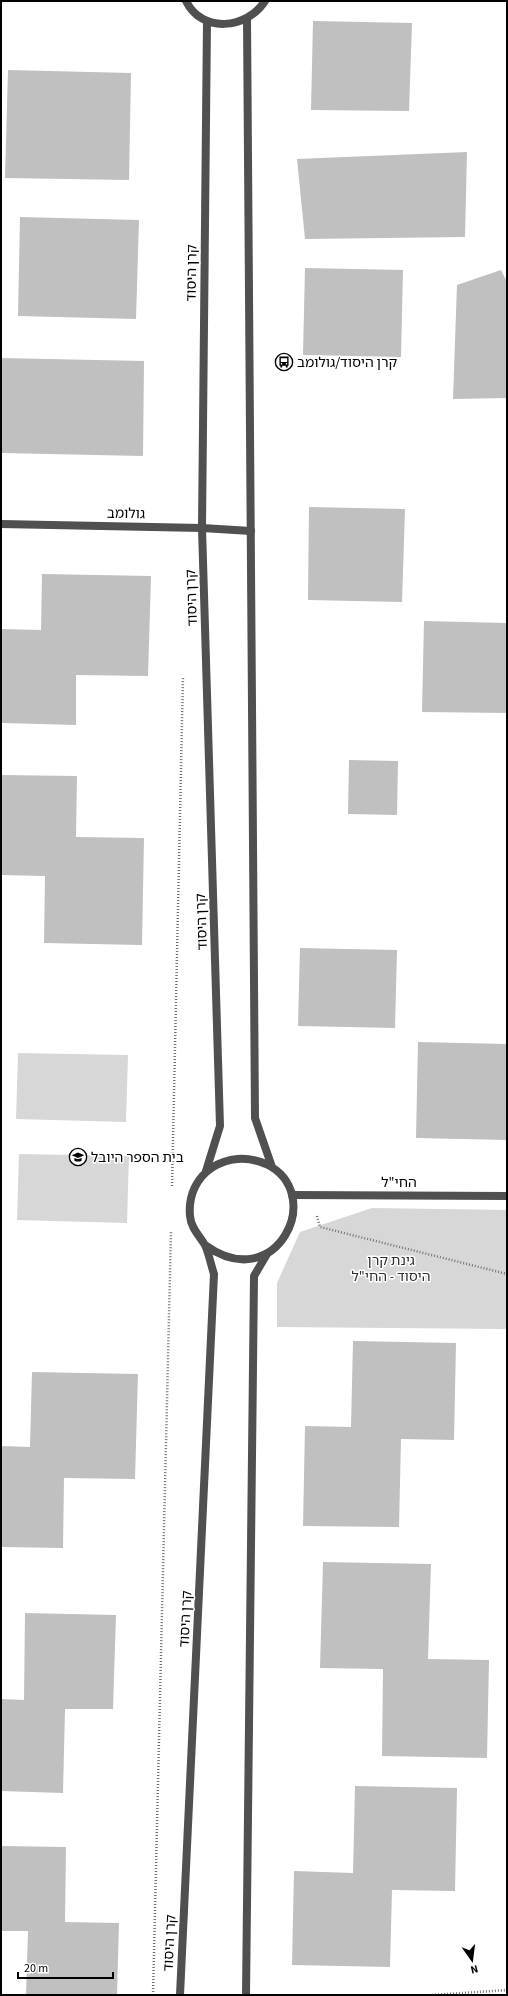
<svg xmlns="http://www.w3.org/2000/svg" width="508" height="1996" font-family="'Source Sans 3','Noto Sans Hebrew',sans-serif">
  <rect width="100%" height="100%" fill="#fff"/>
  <!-- green -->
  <g fill="#d7d7d7">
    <path d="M18,1053L128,1055L126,1122L16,1119Z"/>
    <path d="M19,1154L129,1156L127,1223L17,1220Z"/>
    <path d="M372,1208L507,1210V1329L277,1327V1283L300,1232Z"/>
  </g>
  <!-- building -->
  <g fill="#c0c0c0">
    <path d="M313,21L412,23L409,111L311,110Z"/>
    <path d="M8,70L131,73L129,180L5,178Z"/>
    <path d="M467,152L465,237L305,239L297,159Z"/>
    <path d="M20,217L139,220L136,319L18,316Z"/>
    <path d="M305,268L403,270L401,357L303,355Z"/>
    <path d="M501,270L507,282V398L453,399L457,285Z"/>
    <path d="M1,358L144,361L143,456L1,453Z"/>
    <path d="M309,507L405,509L402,602L308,600Z"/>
    <path d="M42,574L151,576L148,676L76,675V725L1,723V629L41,630Z"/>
    <path d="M424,621L507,623V713L422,712Z"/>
    <path d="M349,760L398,761L397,815L348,814Z"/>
    <path d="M1,775L77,776L76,837L144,838L142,945L44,943L45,876L1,875Z"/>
    <path d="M300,948L397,950L395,1028L298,1026Z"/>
    <path d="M418,1042L507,1044V1140L416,1138Z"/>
    <path d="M353,1341L456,1343L454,1440L401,1439L399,1527L303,1526L305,1426L351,1427Z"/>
    <path d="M32,1372L138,1374L135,1479L64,1478L63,1548L1,1547V1446L30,1447Z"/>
    <path d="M323,1562L431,1564L428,1659L489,1660L487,1758L382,1756L383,1669L320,1668Z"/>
    <path d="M25,1613L116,1615L113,1709H65L63,1793L1,1791V1699L24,1700Z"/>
    <path d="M355,1786L457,1788L455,1891L392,1890L390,1967L292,1965L294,1871L353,1873Z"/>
    <path d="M1,1846L66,1847L65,1922L119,1923L117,1995H26L28,1931H1Z"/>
  </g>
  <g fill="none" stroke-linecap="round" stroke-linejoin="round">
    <!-- path -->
    <g stroke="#727272" stroke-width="2.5" stroke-dasharray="1 2" stroke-linecap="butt">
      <path d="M172,1186L183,677"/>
      <path d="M317,1216L320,1227L507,1274"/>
      <path d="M153,1995L171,1231"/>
      <path d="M432,1995L507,1990"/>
    </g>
    <!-- minor -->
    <path stroke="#505050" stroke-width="8" d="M1,524L202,528L251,531"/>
    <!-- tertiary -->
    <g stroke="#505050" stroke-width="8">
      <path d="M186,1C202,34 247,29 265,1"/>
      <path d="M247,19L255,1118L272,1167"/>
      <path d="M206,1171L220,1126L202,528L207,21"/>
      <path d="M292,1195L507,1196"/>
      <path d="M180,1995L214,1274C211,1265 209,1254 205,1245C199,1235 191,1228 190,1216C186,1173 228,1147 266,1164C327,1193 277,1297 205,1245"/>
      <path d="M246,1995L254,1276L267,1254"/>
    </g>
  </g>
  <!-- icons -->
  <defs>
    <symbol id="bus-ring" viewBox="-11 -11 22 22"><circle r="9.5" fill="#fff" stroke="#000" stroke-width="1.5"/><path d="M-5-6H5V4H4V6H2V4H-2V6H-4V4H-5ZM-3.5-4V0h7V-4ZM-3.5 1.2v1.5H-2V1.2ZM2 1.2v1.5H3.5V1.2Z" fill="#000"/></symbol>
    <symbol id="school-ring" viewBox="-11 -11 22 22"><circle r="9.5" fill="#fff" stroke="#000" stroke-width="1.5"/><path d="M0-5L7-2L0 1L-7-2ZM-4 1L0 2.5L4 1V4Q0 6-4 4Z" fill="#000"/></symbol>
  </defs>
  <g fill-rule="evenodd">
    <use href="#bus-ring" x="274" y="352" width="20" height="20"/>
    <use href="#school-ring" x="68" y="1147" width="20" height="20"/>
  </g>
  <g text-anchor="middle" stroke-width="3" stroke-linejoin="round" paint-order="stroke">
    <!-- street labels -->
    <g font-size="14" fill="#000" stroke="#fff">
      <text transform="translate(191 273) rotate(-89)" y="5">קרן היסוד</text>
      <text transform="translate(126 513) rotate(1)" y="5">גולומב</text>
      <text transform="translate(191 598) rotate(-92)" y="5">קרן היסוד</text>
      <text transform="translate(201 922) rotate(-92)" y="5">קרן היסוד</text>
      <text x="399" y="1187">החי"ל</text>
      <text transform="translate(185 1619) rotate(-87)" y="5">קרן היסוד</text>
      <text transform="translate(169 1943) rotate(-87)" y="5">קרן היסוד</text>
    </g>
    <!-- poi labels -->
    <g font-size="14" fill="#000" stroke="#fff" text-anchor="start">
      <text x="297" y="367">קרן היסוד/גולומב</text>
      <text x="91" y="1162">בית הספר היובל</text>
    </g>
    <!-- park labels -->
    <g font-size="14" fill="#2e2e2e" stroke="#fff">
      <text x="391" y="1265">גינת קרן<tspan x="391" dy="16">היסוד - החי"ל</tspan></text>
    </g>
  </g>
  <!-- border -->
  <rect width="508" height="1996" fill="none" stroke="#000000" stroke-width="4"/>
  <!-- north arrow -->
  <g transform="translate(472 1960) rotate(166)" stroke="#ffffff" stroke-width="3" paint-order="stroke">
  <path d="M0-3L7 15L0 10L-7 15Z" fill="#000000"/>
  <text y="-6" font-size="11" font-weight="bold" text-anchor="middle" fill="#000000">N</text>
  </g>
  <!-- scale -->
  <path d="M18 1972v6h95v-6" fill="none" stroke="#000000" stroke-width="2"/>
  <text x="24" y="1972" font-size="12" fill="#000000" stroke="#ffffff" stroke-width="3" paint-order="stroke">20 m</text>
</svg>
